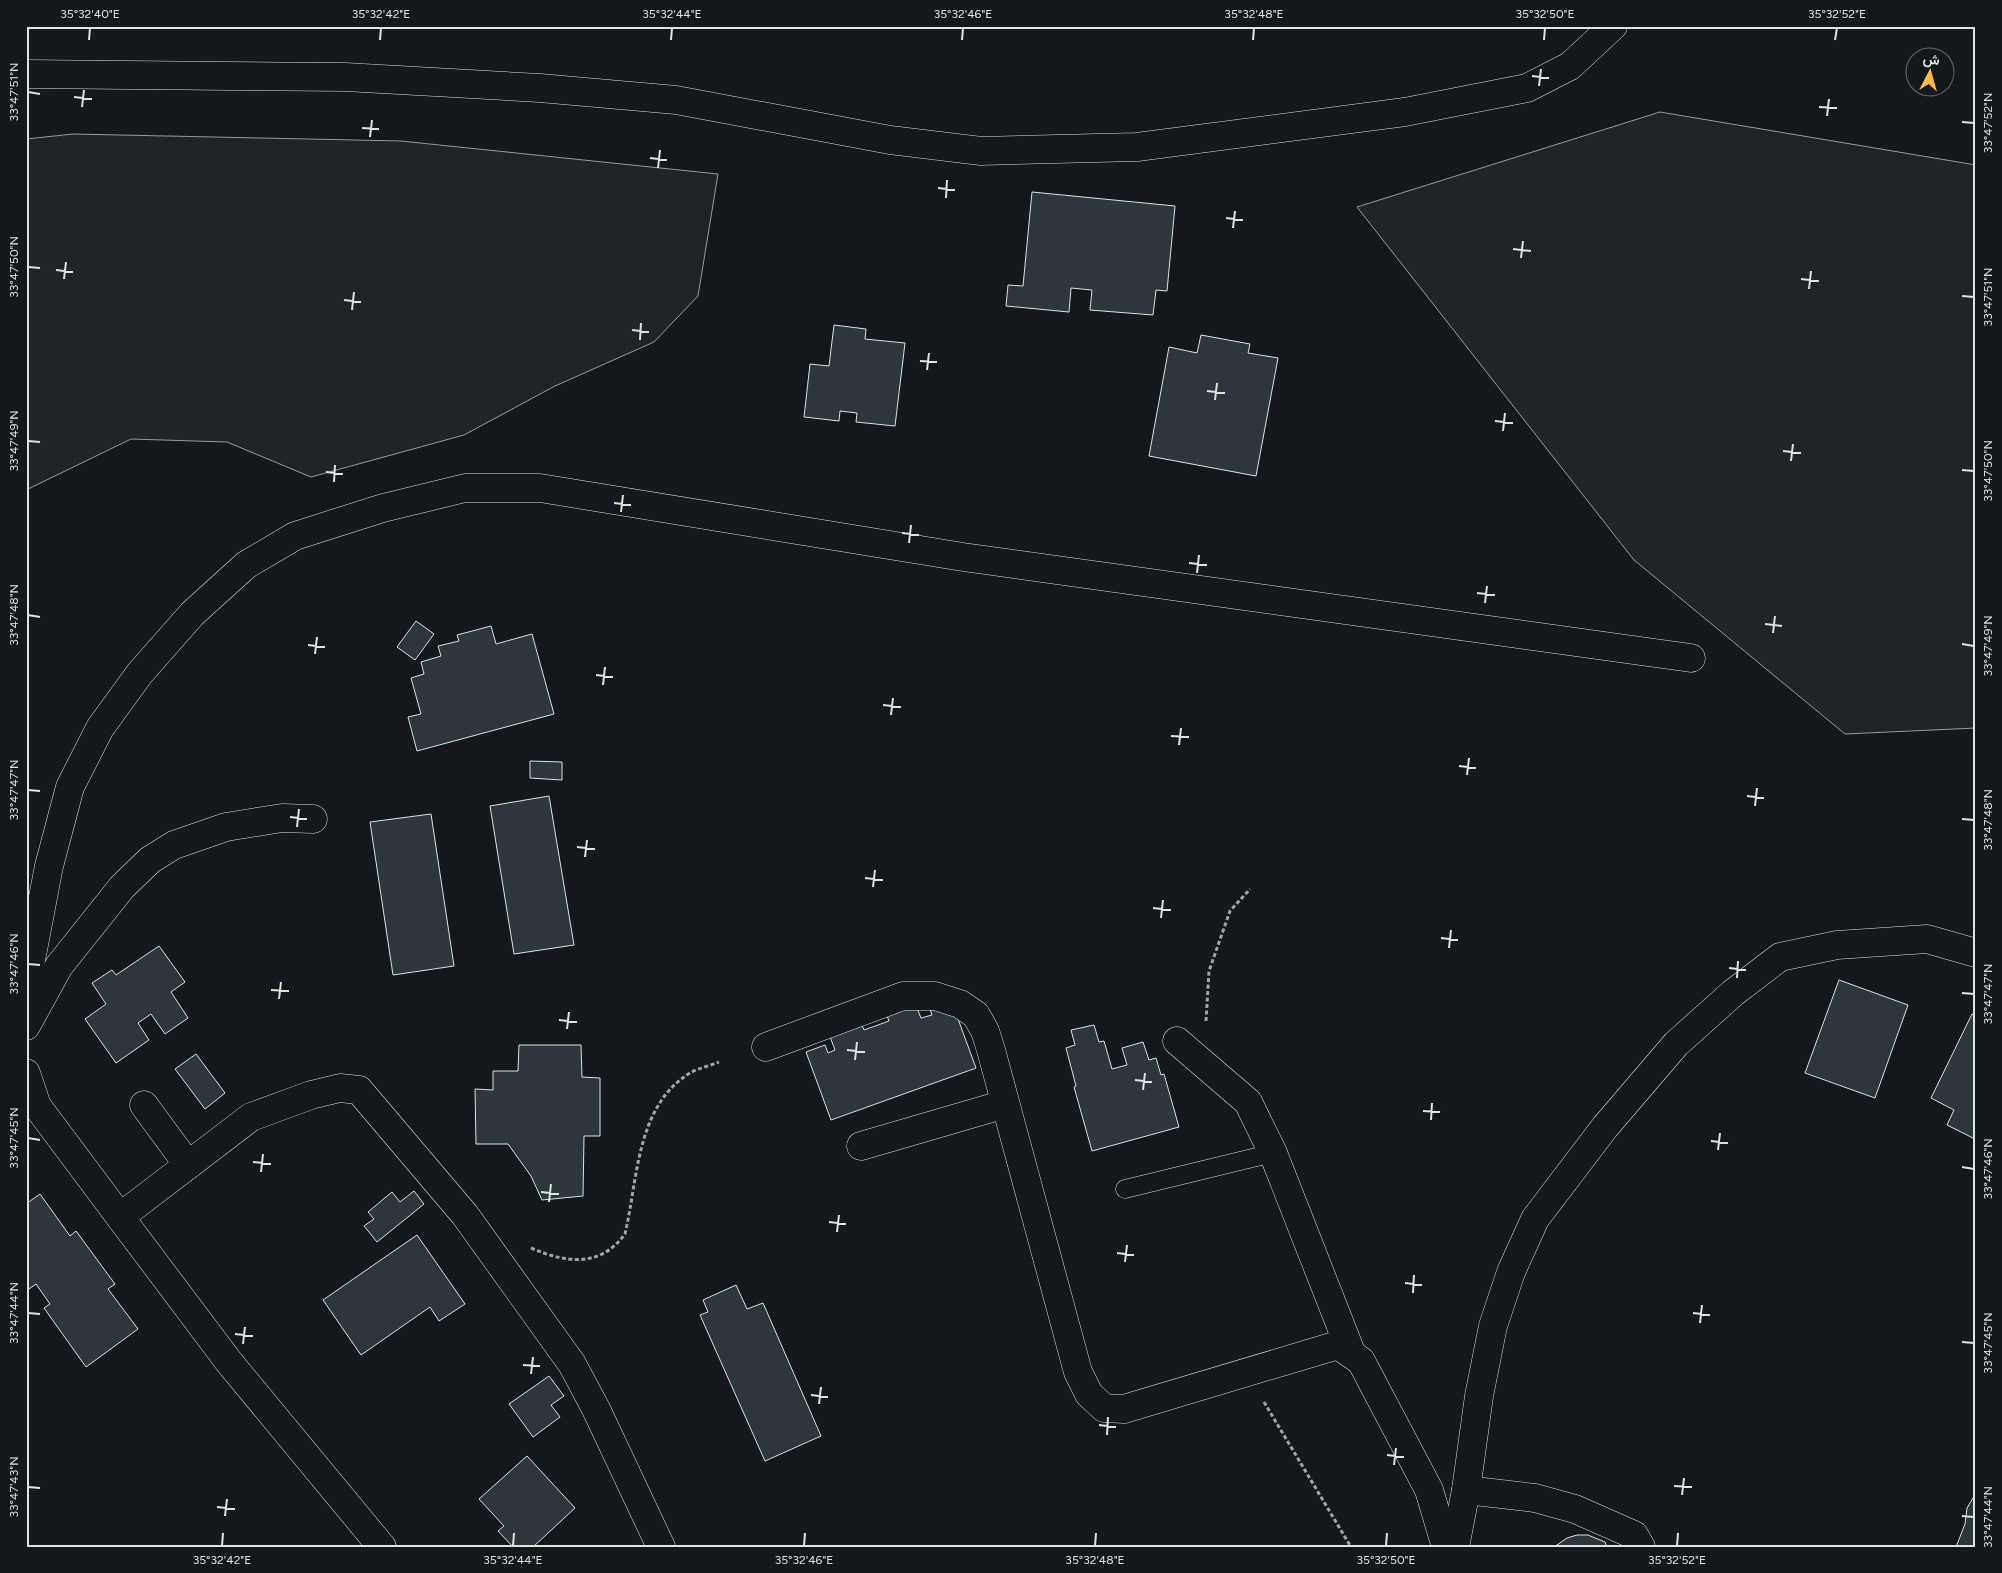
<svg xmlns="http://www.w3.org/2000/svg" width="2002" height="1573" font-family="Figtree,Vazirmatn,sans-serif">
<rect width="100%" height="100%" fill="#14181c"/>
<!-- green -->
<g fill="#202428" stroke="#939e99">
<polygon points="1660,112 1976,165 1976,728 1845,734 1634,560 1357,207"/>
<polygon points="73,134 401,141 718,174 698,296 654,342 555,386 464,435 311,477 227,442 131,439 26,490 26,139"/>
</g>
<!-- building -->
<g fill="#2c363c" stroke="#d8e6dc">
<polygon points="1032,192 1175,206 1167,291 1156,290 1153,315 1090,310 1092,290 1071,288 1069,312 1006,306 1008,285 1023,286"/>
<polygon points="834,325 866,329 865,339 905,343 895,426 856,422 857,413 840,411 839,421 804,417 810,364 829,366"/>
<polygon points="1201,335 1250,344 1248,353 1278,358 1256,476 1149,456 1169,347 1197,353"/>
<polygon points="416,621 434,634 415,660 397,647"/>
<polygon points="491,626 496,644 532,634 554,714 417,751 408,717 421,714 411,678 424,674 421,662 441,656 438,646 459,641 457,635"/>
<polygon points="530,761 562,762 562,780 530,778"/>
<polygon points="549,796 574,945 514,954 490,806"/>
<polygon points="431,814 454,966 393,975 370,822"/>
<polygon points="159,946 185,982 171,992 188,1018 165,1034 151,1014 138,1023 149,1040 116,1063 85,1019 106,1004 92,983 112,970 116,975"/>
<polygon points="1839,980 1908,1005 1875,1098 1805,1073"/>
<polygon points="915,1003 921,1018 932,1015 930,1009 954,1008 976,1068 831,1120 806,1052 825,1045 828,1053 835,1050 829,1034 861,1023 864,1030 889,1021 886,1013"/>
<polygon points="1972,1014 1976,1016 1976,1133 1973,1138 1947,1125 1954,1110 1931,1098"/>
<polygon points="1094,1025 1099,1042 1104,1041 1112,1069 1127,1065 1122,1048 1143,1042 1149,1060 1156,1058 1161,1075 1164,1074 1179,1127 1092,1151 1074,1087 1076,1086 1066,1048 1075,1045 1071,1030"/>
<polygon points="519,1045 581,1045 582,1077 600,1078 600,1136 584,1136 583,1196 542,1200 531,1176 508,1144 476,1144 475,1089 493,1090 493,1071 518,1071"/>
<polygon points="196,1054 225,1093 205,1109 175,1069"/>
<polygon points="414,1191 424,1204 377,1242 364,1226 374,1219 368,1212 392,1192 400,1202"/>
<polygon points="40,1194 70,1236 76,1231 115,1284 108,1289 138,1329 86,1367 44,1308 50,1304 36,1284 29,1289 26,1285 26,1204"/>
<polygon points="417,1235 465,1304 439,1321 430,1307 361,1355 323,1300"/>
<polygon points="736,1285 747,1309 763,1303 821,1436 765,1461 700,1315 708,1312 703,1300"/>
<polygon points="549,1376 564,1396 551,1405 560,1417 533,1437 509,1404"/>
<polygon points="527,1456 575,1508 533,1547 513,1547 498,1531 504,1526 479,1499"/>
<polygon points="1976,1493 1976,1547 1956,1547 1965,1524 1967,1508"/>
<polygon points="1577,1535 1588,1535 1605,1542 1607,1547 1554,1547 1567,1538"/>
</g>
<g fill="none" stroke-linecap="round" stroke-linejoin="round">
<defs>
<polyline id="lane" points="1125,1189 1273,1153"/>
<g id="street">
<polyline points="26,986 49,866 70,787 100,728 140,673 192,614 246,565 295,536 383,508 465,488 540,488 963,557 1691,658"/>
<polyline points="26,1026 59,966 122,887 150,860 174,845 226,827 282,818 313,819"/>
<polyline points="1177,1041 1248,1102 1273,1153 1351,1352"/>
<polyline points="766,1047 903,996 935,996 960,1004 976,1015 985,1031 991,1050 1078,1372 1089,1394 1104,1408 1124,1409 1338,1345 1361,1361 1429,1490 1446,1547"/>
<polyline points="26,1073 37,1106 120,1217 229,1362 382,1547"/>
<polyline points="144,1105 188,1165"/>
<polyline points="861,1146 1005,1104"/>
<polyline points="120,1217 251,1117 311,1095 340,1088 359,1090 465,1215 572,1364 596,1409 661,1547"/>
<polyline points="1466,1490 1535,1498 1575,1509 1634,1535 1641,1547"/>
<polyline points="1455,1547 1466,1490 1479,1396 1493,1326 1511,1272 1535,1219 1605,1127 1676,1044 1733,993 1780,957 1837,945 1927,939 1976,953"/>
</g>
<polyline id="secondary" points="26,74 345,77 540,88 676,100 890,140 981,151 1137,147 1405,112 1527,88 1570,66 1613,26"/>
</defs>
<!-- lane casing -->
<use href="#lane" stroke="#d8e6dc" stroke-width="19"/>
<!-- street casing -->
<use href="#street" stroke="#d8e6dc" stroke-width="29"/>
<!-- secondary casing -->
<use href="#secondary" stroke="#d8e6dc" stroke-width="29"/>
<!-- path -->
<g stroke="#9da8a2" stroke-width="3" stroke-dasharray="4 2.5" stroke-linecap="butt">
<polyline points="1206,1021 1209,971 1230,911 1250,889"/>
<path d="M531,1248C566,1263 600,1268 625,1234C638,1179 636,1106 690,1073C698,1068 710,1066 719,1062"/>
<polyline points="1264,1402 1351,1547"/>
</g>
<!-- lane -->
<use href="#lane" stroke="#14181c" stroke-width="18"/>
<!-- street -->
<use href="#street" stroke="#14181c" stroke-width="28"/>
<!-- secondary -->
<use href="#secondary" stroke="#14181c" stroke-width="28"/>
</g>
<!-- ticks -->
<path fill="none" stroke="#d8e6dc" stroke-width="2" d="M89,40L90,28M380,40L381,28M671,40L672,28M962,40L963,28M1253,40L1254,28M1544,40L1545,28M1835,40L1837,28M1532,76L1549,78M1539,86L1541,69M28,92L40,94M74,97L92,99M82,107L84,90M1819,107L1837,108M1827,116L1829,99M1962,122L1974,123M362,128L379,129M370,137L372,120M650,158L667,160M658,168L660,150M938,188L955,190M946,198L947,180M1226,218L1243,220M1233,228L1235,211M1513,249L1531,251M1521,258L1523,241M28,267L40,268M56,270L73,272M64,279L66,262M1801,279L1819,281M1809,289L1811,271M1962,296L1974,297M344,300L361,302M352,310L354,292M632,330L649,332M640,340L641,323M920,361L937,362M927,370L929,353M1207,391L1225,393M1215,400L1217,383M1495,421L1513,423M1503,431L1505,413M28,441L40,442M1783,451L1801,453M1791,461L1793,444M1962,470L1974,471M326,472L343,474M334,482L335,465M614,503L631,505M621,512L623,495M902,533L919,535M909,543L911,525M1189,563L1207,565M1197,573L1199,555M1477,593L1495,595M1485,603L1487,586M28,615L40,617M1765,624L1782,626M1773,633L1775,616M1962,644L1974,646M308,645L325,647M315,654L317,637M596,675L613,677M603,685L605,667M883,705L901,707M891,715L893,698M1171,736L1189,737M1179,745L1181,728M1459,766L1476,768M1467,775L1469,758M28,790L40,791M1747,796L1764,798M1755,806L1757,788M290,817L307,819M1962,819L1974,820M297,827L299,809M577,847L595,849M585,857L587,840M865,878L883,880M873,887L875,870M1153,908L1171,910M1161,918L1163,900M1441,938L1458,940M1449,948L1451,930M28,964L40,965M1729,968L1746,970M1737,978L1738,961M271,990L289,991M1962,993L1974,994M279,999L281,982M559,1020L577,1022M567,1029L569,1012M847,1050L865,1052M855,1060L857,1042M1135,1080L1152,1082M1143,1090L1145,1073M1423,1111L1440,1112M1431,1120L1432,1103M28,1138L40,1140M1711,1141L1728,1143M1718,1150L1720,1133M253,1162L271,1164M1962,1167L1974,1169M261,1172L263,1154M541,1192L559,1194M549,1202L551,1184M829,1222L846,1224M837,1232L839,1215M1117,1253L1134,1255M1125,1262L1127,1245M1405,1283L1422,1285M1413,1293L1414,1275M28,1313L40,1314M1693,1313L1710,1315M1700,1323L1702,1305M235,1334L253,1336M1962,1342L1974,1343M243,1344L245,1327M523,1365L540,1366M531,1374L533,1357M811,1395L828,1397M819,1404L821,1387M1099,1425L1116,1427M1107,1435L1108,1417M1387,1455L1404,1457M1394,1465L1396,1448M1674,1486L1692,1487M28,1487L40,1488M1682,1495L1684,1478M217,1507L235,1509M225,1516L227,1499M1962,1516L1974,1517M222,1546L223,1533M513,1546L514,1533M804,1546L805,1533M1095,1546L1096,1533M1386,1546L1387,1533M1677,1546L1678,1533"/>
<!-- border -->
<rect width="2002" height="1573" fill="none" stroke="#14181c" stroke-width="55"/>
<!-- north arrow -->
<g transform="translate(1930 72) rotate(6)"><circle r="24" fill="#14181c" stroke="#626a69"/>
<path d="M0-4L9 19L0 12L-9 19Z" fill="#ffb74d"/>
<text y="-8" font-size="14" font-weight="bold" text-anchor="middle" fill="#d8e6dc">ش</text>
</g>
<rect x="28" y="28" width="1946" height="1518" fill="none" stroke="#d8e6dc" stroke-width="2"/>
<g font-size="12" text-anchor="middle" fill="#d8e6dc">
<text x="90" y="18">35°32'40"E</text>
<text x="381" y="18">35°32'42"E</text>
<text x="672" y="18">35°32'44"E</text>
<text x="963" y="18">35°32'46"E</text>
<text x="1254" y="18">35°32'48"E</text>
<text x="1545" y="18">35°32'50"E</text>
<text x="1837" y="18">35°32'52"E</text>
<text transform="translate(14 92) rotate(-90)" y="4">33°47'51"N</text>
<text transform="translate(1988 123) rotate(-90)" y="4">33°47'52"N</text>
<text transform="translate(14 267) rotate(-90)" y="4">33°47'50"N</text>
<text transform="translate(1988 297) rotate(-90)" y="4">33°47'51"N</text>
<text transform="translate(14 441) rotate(-90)" y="4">33°47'49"N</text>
<text transform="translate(1988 471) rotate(-90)" y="4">33°47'50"N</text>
<text transform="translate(14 615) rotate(-90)" y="4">33°47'48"N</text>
<text transform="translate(1988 646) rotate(-90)" y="4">33°47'49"N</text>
<text transform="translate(14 790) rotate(-90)" y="4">33°47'47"N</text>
<text transform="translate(1988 820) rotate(-90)" y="4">33°47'48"N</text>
<text transform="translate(14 964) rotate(-90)" y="4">33°47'46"N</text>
<text transform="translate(1988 994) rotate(-90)" y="4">33°47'47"N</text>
<text transform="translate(14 1138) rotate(-90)" y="4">33°47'45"N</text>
<text transform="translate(1988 1169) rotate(-90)" y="4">33°47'46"N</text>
<text transform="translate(14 1313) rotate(-90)" y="4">33°47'44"N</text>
<text transform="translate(1988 1343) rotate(-90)" y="4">33°47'45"N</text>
<text transform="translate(14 1487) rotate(-90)" y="4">33°47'43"N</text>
<text transform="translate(1988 1517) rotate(-90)" y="4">33°47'44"N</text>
<text x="222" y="1564">35°32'42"E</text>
<text x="513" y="1564">35°32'44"E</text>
<text x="804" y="1564">35°32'46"E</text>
<text x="1095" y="1564">35°32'48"E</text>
<text x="1386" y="1564">35°32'50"E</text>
<text x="1677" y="1564">35°32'52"E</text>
</g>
</svg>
